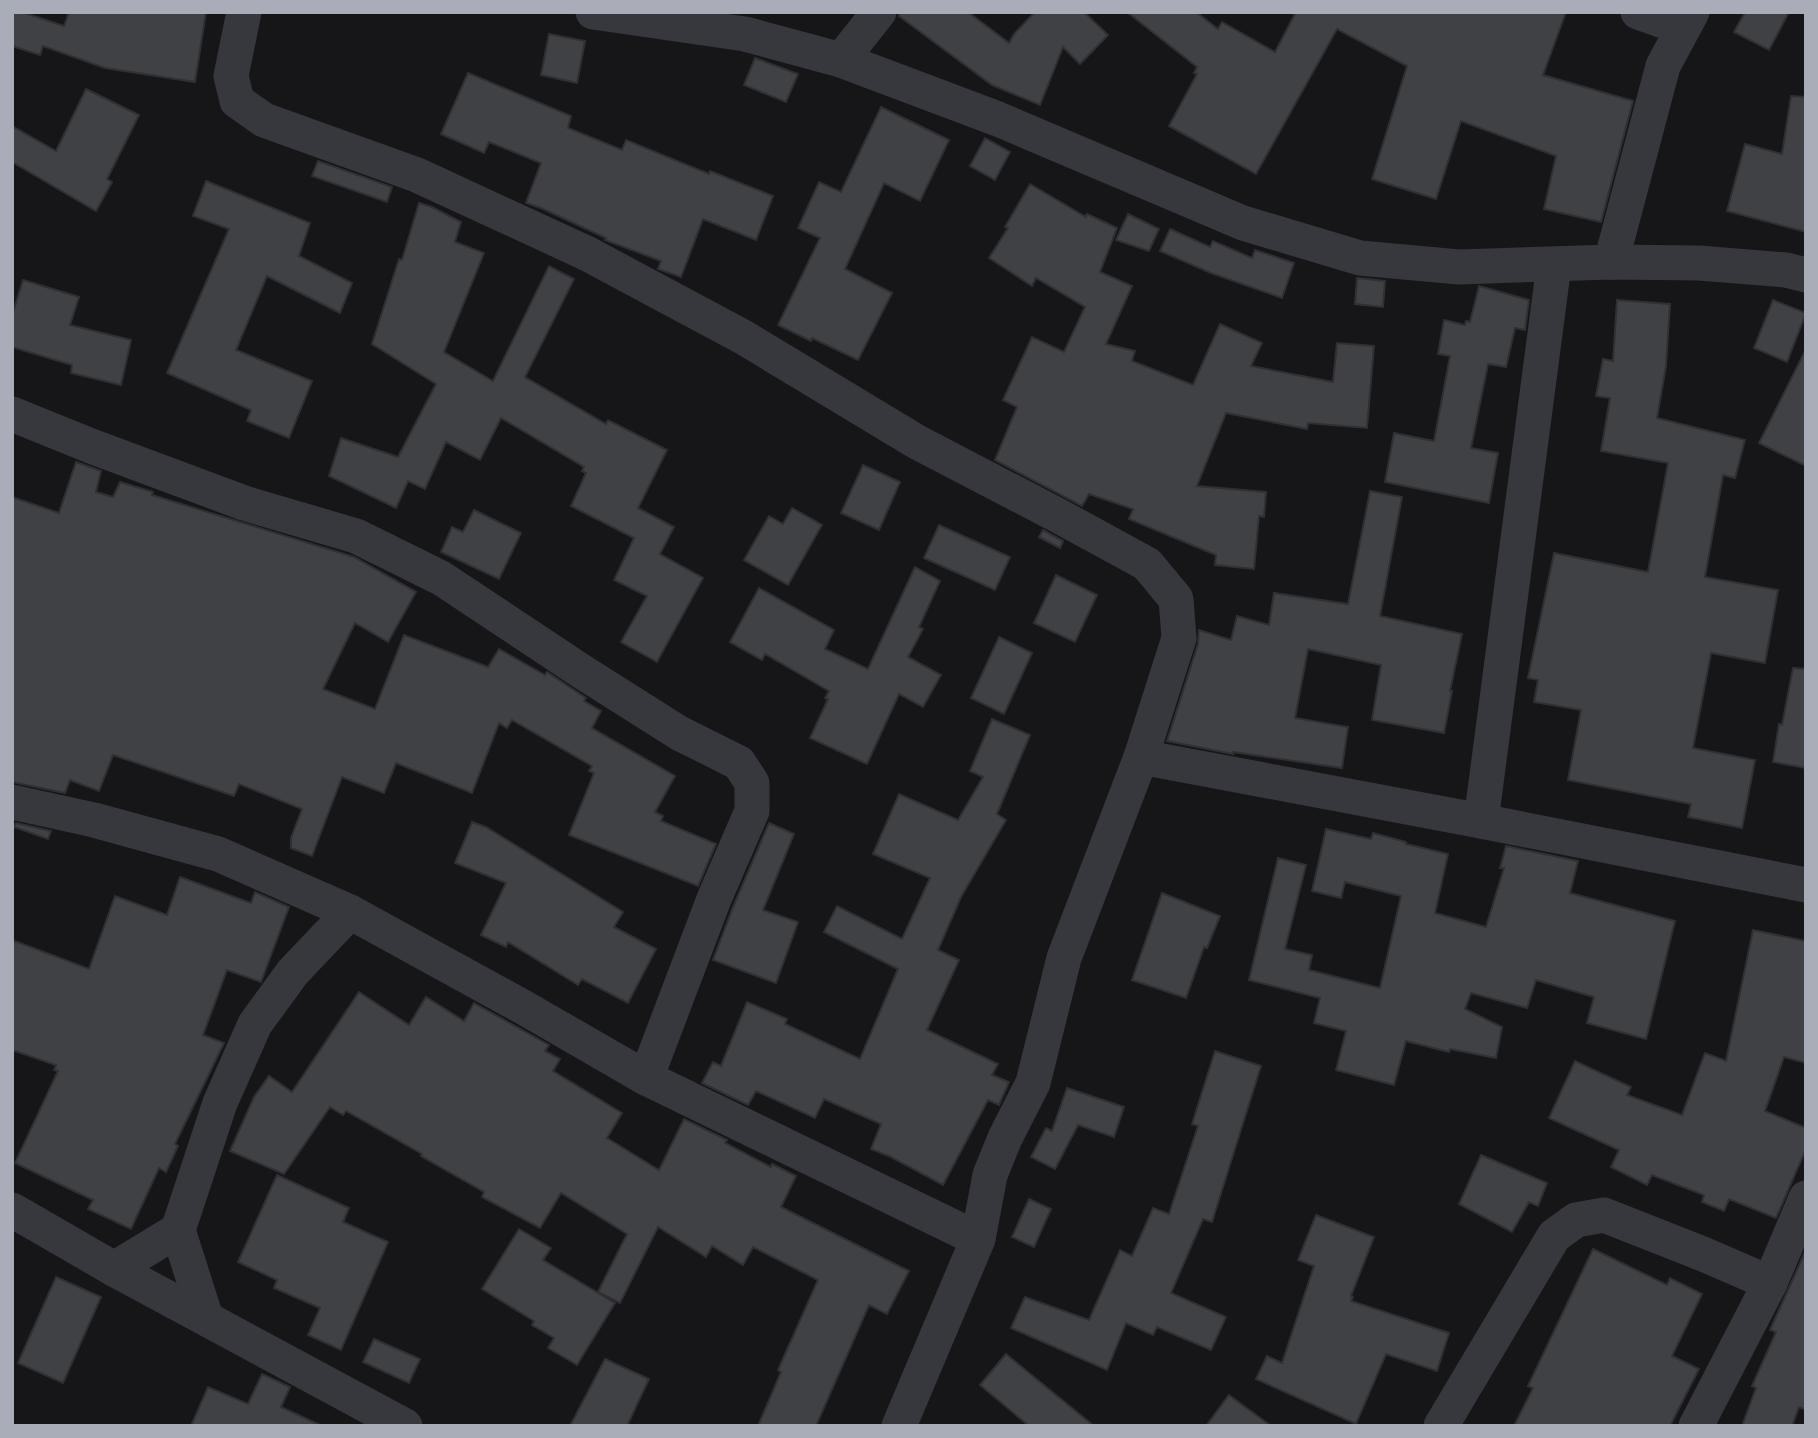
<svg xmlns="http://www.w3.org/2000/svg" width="1818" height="1438" font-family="'IBM Plex Sans',sans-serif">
<rect width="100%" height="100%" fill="#161618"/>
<!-- building -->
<g fill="#404145" stroke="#303034" stroke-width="2">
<polygon points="12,12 22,12 64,26 69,12 206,12 195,82 105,68 43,46 40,55 12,46"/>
<polygon points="899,12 968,12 1009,43 1014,34 1035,12 1084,12 1108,35 1080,64 1063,47 1040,105 992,85 899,16"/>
<polygon points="1127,12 1196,12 1218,29 1222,22 1275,52 1296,12 1566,12 1543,75 1633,101 1601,222 1544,209 1556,156 1461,121 1436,199 1372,179 1407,66 1337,29 1256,174 1169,126 1197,74 1194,73 1197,67"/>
<polygon points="1745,12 1789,12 1769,50 1734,32"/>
<polygon points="549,34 585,41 577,83 541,75"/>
<polygon points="755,58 798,74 786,102 744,85"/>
<polygon points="468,73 571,116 568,128 622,150 626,140 709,174 710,171 773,196 756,240 703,219 681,277 658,269 661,261 605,240 606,238 541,208 526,203 541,163 489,142 484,153 441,134"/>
<polygon points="86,89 139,115 107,179 112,182 96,211 12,162 12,126 56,151"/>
<polygon points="1791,96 1806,97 1806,232 1727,211 1745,144 1782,154"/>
<polygon points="881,107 949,140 920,201 884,183 845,269 892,293 858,360 812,338 811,341 778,325 820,238 798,228 819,182 841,192"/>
<polygon points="985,138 1010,152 995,180 970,166"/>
<polygon points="318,161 392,187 387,202 312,176"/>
<polygon points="206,181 310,223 299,256 352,283 340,313 267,276 236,350 312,381 289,438 247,421 251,410 167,373 229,229 193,216"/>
<polygon points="1030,184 1086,217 1087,214 1117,228 1100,272 1132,286 1106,344 1135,351 1132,361 1193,385 1220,324 1262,343 1251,366 1333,382 1337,343 1374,346 1367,428 1308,423 1307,429 1226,413 1197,486 1266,492 1264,517 1259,516 1254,569 1215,565 1216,555 1129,519 1133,509 1089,494 1082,506 995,460 1017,407 1003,400 1032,337 1064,352 1085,307 1036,278 1032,286 989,258 1008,228 1005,227"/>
<polygon points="419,203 432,207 461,222 455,242 484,253 444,352 493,381 549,266 574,279 525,377 606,424 608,420 667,450 638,508 674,527 660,554 703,578 657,662 621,642 647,596 614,580 634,538 571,506 586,473 582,471 584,467 501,418 480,460 446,442 425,489 408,481 396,508 329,476 341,438 398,457 436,384 372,344 399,259 402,260"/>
<polygon points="1128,214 1159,229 1149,251 1116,240"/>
<polygon points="1170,229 1210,247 1213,241 1252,258 1255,250 1294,263 1282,298 1211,273 1160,251"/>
<polygon points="1357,278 1385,281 1383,307 1355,304"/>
<polygon points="23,280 79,297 70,325 131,340 121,385 71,373 72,365 12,347 12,316"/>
<polygon points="1479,286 1529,300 1525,330 1515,328 1506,367 1488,364 1471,448 1498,453 1489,503 1385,482 1394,433 1434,441 1450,356 1438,354 1444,320 1465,325 1466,321 1470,322"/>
<polygon points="1617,300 1670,304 1666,366 1657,418 1745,440 1735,478 1723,475 1705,577 1778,590 1765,663 1711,653 1693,748 1755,760 1742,828 1688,817 1691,804 1568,780 1581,710 1534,702 1538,680 1528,678 1554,553 1648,572 1668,463 1601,451 1610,398 1596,396 1603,359 1613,361"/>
<polygon points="1773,300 1806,313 1787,362 1754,348"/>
<polygon points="1806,349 1806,466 1759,443"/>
<polygon points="76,462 101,471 96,492 113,497 120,482 153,492 152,495 354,557 416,592 388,642 355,623 323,689 375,709 404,635 488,667 499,649 545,675 547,672 586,698 584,701 601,711 592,728 675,776 655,812 663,816 661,821 716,844 698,886 569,835 594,773 589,771 592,766 512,720 507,728 499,723 472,793 396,763 384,793 342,777 312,856 291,848 291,838 302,809 239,784 234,796 113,755 99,791 70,780 65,793 12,782 12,497 59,513"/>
<polygon points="863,465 900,482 879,530 841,513"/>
<polygon points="1370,491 1402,497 1380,616 1462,634 1450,691 1452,691 1444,733 1372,720 1381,665 1308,649 1295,718 1348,727 1342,768 1233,752 1233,754 1167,741 1198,644 1199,630 1231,640 1237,616 1269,625 1274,593 1348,604"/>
<polygon points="792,508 822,525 788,585 744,560 769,516 783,524"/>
<polygon points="474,510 521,533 499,579 441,552 452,527 463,532"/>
<polygon points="939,525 1010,557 995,590 924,558"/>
<polygon points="1043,530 1063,541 1060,548 1039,537"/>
<polygon points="915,567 940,581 919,627 923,629 908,657 941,675 923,707 899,694 867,764 810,738 828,699 825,698 829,691 765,654 762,660 730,642 759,588 834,630 825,649 868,669"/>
<polygon points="1056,575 1097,595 1075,642 1034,623"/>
<polygon points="999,637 1032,653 1004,714 971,698"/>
<polygon points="1793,668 1806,669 1806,768 1773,762 1779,724 1782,725"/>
<polygon points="992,719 1030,735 997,814 1006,820 961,897 938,950 959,960 927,1030 998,1064 992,1075 1009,1082 999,1105 988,1100 943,1185 891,1157 871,1149 881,1124 824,1099 815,1118 756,1091 748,1105 702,1083 713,1062 721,1066 747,1002 787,1019 785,1024 860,1059 898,969 824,932 837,906 902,939 930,878 873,854 899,794 958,820 983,777 970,771"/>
<polygon points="472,822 486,827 623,912 614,927 656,949 628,1003 582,979 578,985 508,942 506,947 481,935 506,883 455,863"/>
<polygon points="16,823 51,831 48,839 14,827"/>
<polygon points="769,823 794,834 763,910 798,922 776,983 713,960 733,907"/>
<polygon points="1326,829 1371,839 1373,833 1406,842 1406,844 1448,854 1435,913 1486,927 1504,868 1500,868 1506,846 1578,861 1570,893 1675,921 1646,1039 1587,1023 1594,997 1536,980 1527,1008 1471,993 1465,1009 1502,1027 1496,1058 1450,1049 1449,1052 1406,1041 1394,1085 1336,1070 1346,1031 1314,1023 1320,998 1249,980 1278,858 1306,865 1285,949 1312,955 1309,970 1380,988 1401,896 1345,882 1341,898 1312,891"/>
<polygon points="180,877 251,903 255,892 289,907 261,982 227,970 203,1035 224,1043 175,1144 178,1146 166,1172 159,1168 131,1229 88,1209 93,1200 15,1163 58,1071 54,1070 56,1065 12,1050 12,940 89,969 115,896 167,915"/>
<polygon points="1162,893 1220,916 1207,948 1204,947 1186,998 1132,980"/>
<polygon points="1753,930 1806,941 1806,1063 1784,1057 1765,1111 1806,1128 1806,1149 1776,1218 1729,1199 1724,1211 1702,1202 1704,1195 1652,1175 1647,1185 1611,1167 1619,1150 1549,1118 1575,1061 1631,1087 1627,1095 1682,1115 1705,1053 1726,1061"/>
<polygon points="359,992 409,1025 426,997 464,1021 474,1003 549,1045 545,1051 560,1059 553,1071 622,1113 607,1138 659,1170 684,1119 727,1140 725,1143 771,1167 772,1164 796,1176 781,1207 909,1271 887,1314 869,1305 816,1426 758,1426 781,1372 778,1370 818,1280 753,1247 743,1265 712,1246 706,1257 658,1227 620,1303 598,1292 627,1234 561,1193 540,1228 482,1197 484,1192 421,1156 422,1154 346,1111 343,1115 330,1107 284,1174 230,1151 254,1097 269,1076 292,1092"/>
<polygon points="1215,1051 1261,1066 1212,1222 1203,1219 1171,1293 1226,1317 1211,1350 1157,1327 1153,1335 1126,1323 1107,1370 1011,1328 1025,1297 1089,1320 1120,1250 1132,1256 1153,1208 1169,1214 1198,1126 1192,1124"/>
<polygon points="1067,1088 1124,1107 1114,1137 1078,1125 1055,1169 1031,1157 1046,1128 1052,1131"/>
<polygon points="1481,1155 1547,1183 1538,1206 1529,1202 1512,1232 1459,1204"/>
<polygon points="277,1175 349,1208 343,1222 388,1242 341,1350 308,1335 320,1308 274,1288 277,1280 238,1262"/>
<polygon points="1029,1199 1051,1209 1034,1247 1012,1237"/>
<polygon points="1316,1215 1374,1237 1351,1296 1353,1297 1351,1301 1449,1333 1437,1371 1386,1354 1356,1424 1256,1379 1267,1356 1282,1363 1314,1266 1298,1260"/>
<polygon points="519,1229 551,1248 543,1260 615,1303 577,1365 548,1348 554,1338 532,1325 534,1321 482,1289"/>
<polygon points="1593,1249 1667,1285 1670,1278 1702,1294 1672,1356 1699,1369 1670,1426 1514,1426 1533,1388 1528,1386"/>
<polygon points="1806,1250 1806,1410 1799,1407 1792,1426 1742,1426 1756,1388 1752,1386 1776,1332 1770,1330"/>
<polygon points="56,1277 101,1297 63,1383 18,1363"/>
<polygon points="374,1339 420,1359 409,1383 363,1362"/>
<polygon points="1006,1354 1094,1426 1029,1426 980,1385"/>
<polygon points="605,1359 649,1379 627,1426 570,1426"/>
<polygon points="262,1374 290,1387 281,1407 322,1426 191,1426 208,1387 248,1404"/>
<polygon points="1229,1395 1271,1426 1206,1426"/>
</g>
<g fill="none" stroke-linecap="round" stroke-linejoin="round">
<!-- street -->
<g stroke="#37383d" stroke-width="35">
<polyline points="244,12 231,76 237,101 264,120 417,175 588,254 743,337 917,442 1059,516 1147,564 1176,599 1179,638 1141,757 1064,958 1033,1083 1005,1138 990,1175 978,1239 899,1426"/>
<polyline points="593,12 745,34 841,60 998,119 1243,223 1360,258 1459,267 1611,262 1699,263 1786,270 1806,275"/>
<polyline points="1638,12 1683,28"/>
<polyline points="841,60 879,12"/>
<polyline points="1611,262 1663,66 1692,12"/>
<polyline points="12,414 91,446 244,503 356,536 441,578 581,671 679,733 739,763 752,783 752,811 714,899 646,1078"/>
<polyline points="1141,757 1481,821 1806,885"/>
<polyline points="12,802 94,820 218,854 350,912 523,1007 646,1078 978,1239"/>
<polyline points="1481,821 1554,265"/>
<polyline points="12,1210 114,1269 405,1426"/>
<polyline points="114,1269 178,1230"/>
<polyline points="1770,1283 1806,1198"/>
<polyline points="206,1318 178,1230 220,1103 255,1024 293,972 350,912"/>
<polyline points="1441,1426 1554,1236 1576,1220 1604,1215 1703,1254 1770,1283 1696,1426"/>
</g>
</g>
<!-- border -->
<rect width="1818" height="1438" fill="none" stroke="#a8adb8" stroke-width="28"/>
</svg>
